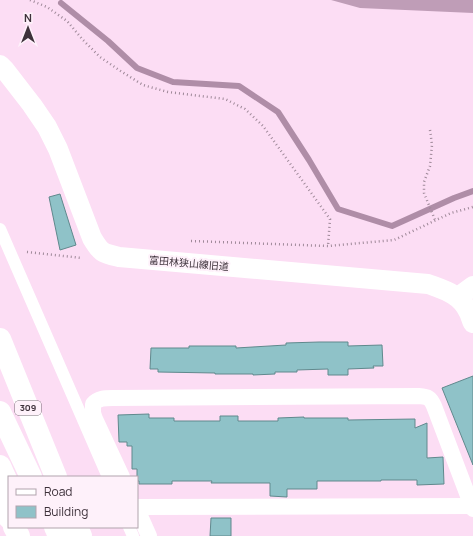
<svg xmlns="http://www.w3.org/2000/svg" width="473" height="536" font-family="Manrope,'Noto Sans JP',sans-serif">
<rect width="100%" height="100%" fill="#fcddf4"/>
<!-- forest -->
<polygon fill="#bf9db7" points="331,0 473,0 473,13 360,8"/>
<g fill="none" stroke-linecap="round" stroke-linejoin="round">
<!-- stream -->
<polyline stroke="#af8da7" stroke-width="6" points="61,3 108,41 137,68 173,82 239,86 278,112 309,160 338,209 392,226 454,198 473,191"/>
</g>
<!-- building -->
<g fill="#8fc2c8" stroke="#60898d">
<polygon points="60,194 76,245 60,250 49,197"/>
<polygon points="319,342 348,342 348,346 382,345 383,366 373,366 374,368 348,369 348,375 328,375 328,369 297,370 297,372 275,372 275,374 253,375 253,374 215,374 215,373 158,372 158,369 150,369 151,348 189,348 189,346 236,346 236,348 286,345 286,343"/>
<polygon points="473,376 473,465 442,388"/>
<polygon points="149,414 149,418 174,418 174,421 220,421 220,416 238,416 238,421 278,421 278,418 304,417 304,418 348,418 348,420 415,419 415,428 427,423 427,458 443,457 444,484 417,485 417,480 381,480 381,481 317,481 317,489 287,489 287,497 270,496 270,483 211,483 212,481 172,481 172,484 139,484 139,481 137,481 137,469 132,469 132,446 127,446 127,442 119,442 118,415"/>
<polygon points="211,518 231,518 231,536 210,536"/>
</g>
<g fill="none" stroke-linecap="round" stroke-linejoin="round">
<!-- path -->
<g stroke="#9f8999" stroke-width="2.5" stroke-dasharray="1 3" stroke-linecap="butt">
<polyline points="30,0 47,7 67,21 83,40 100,57 119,70 143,85 168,92 225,99 245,109 263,126 330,219 328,246"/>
<polyline points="430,130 432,145 430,166 424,182 424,193 435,220"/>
<polyline points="191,241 328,246 394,240 451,213 473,207"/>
<polyline points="27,252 82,258"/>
</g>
<!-- pedestrian -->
<g stroke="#fff" stroke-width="12">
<polyline points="0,229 108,477"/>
<polyline points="129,527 133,536"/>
</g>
<!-- minor -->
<g stroke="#fff" stroke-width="16">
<path d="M122,477L95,419L93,413V404C98,398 105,398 113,398L418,396C428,397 430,397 434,406L473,509"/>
<polyline points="137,507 472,506"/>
<polyline points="137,509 149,536"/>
</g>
<!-- tertiary -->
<g stroke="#fff" stroke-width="20">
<path d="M0,65L5,70L32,105L47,127L58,149L92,238C101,253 102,253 119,257L428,284C444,290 460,294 468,311C470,314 471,319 473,323"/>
<polyline points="458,297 473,286"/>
</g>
<!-- trunk -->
<g stroke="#fff" stroke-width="22">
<polyline points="0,339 56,477"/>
<polyline points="0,412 31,477"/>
<polyline points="0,466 9,486"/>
<polyline points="0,503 9,518"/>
<polyline points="14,527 19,536"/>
<polyline points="55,527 59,536"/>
<polyline points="77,527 81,536"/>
</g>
</g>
<g text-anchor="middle" stroke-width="4" stroke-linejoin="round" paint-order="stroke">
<!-- shield labels -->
<rect fill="#fef1fa" stroke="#776b74" stroke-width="1" x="15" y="401" width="26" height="14" rx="3"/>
<g font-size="9" font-weight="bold" fill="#3d313a">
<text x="28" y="411">309</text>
</g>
<!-- street labels -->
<g font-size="10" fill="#3d313a" stroke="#fef1fa">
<text transform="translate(189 263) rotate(5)" y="4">富田林狭山線旧道</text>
</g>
</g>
<!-- legend -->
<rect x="8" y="476" width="130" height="52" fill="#fef1fa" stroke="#b1a4ad"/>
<rect x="16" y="489" width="20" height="6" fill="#ffffff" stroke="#b1a4ad"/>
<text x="44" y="496" font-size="12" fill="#3d313a">Road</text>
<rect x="16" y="506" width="20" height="12" fill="#8fc2c8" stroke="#b1a4ad"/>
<text x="44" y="516" font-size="12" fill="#3d313a">Building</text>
<!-- north arrow -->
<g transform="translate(28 28)" stroke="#fef1fa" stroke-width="3" paint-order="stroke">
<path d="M0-3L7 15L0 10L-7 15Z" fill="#3d313a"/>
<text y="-6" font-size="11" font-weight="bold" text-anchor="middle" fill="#3d313a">N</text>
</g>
</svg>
